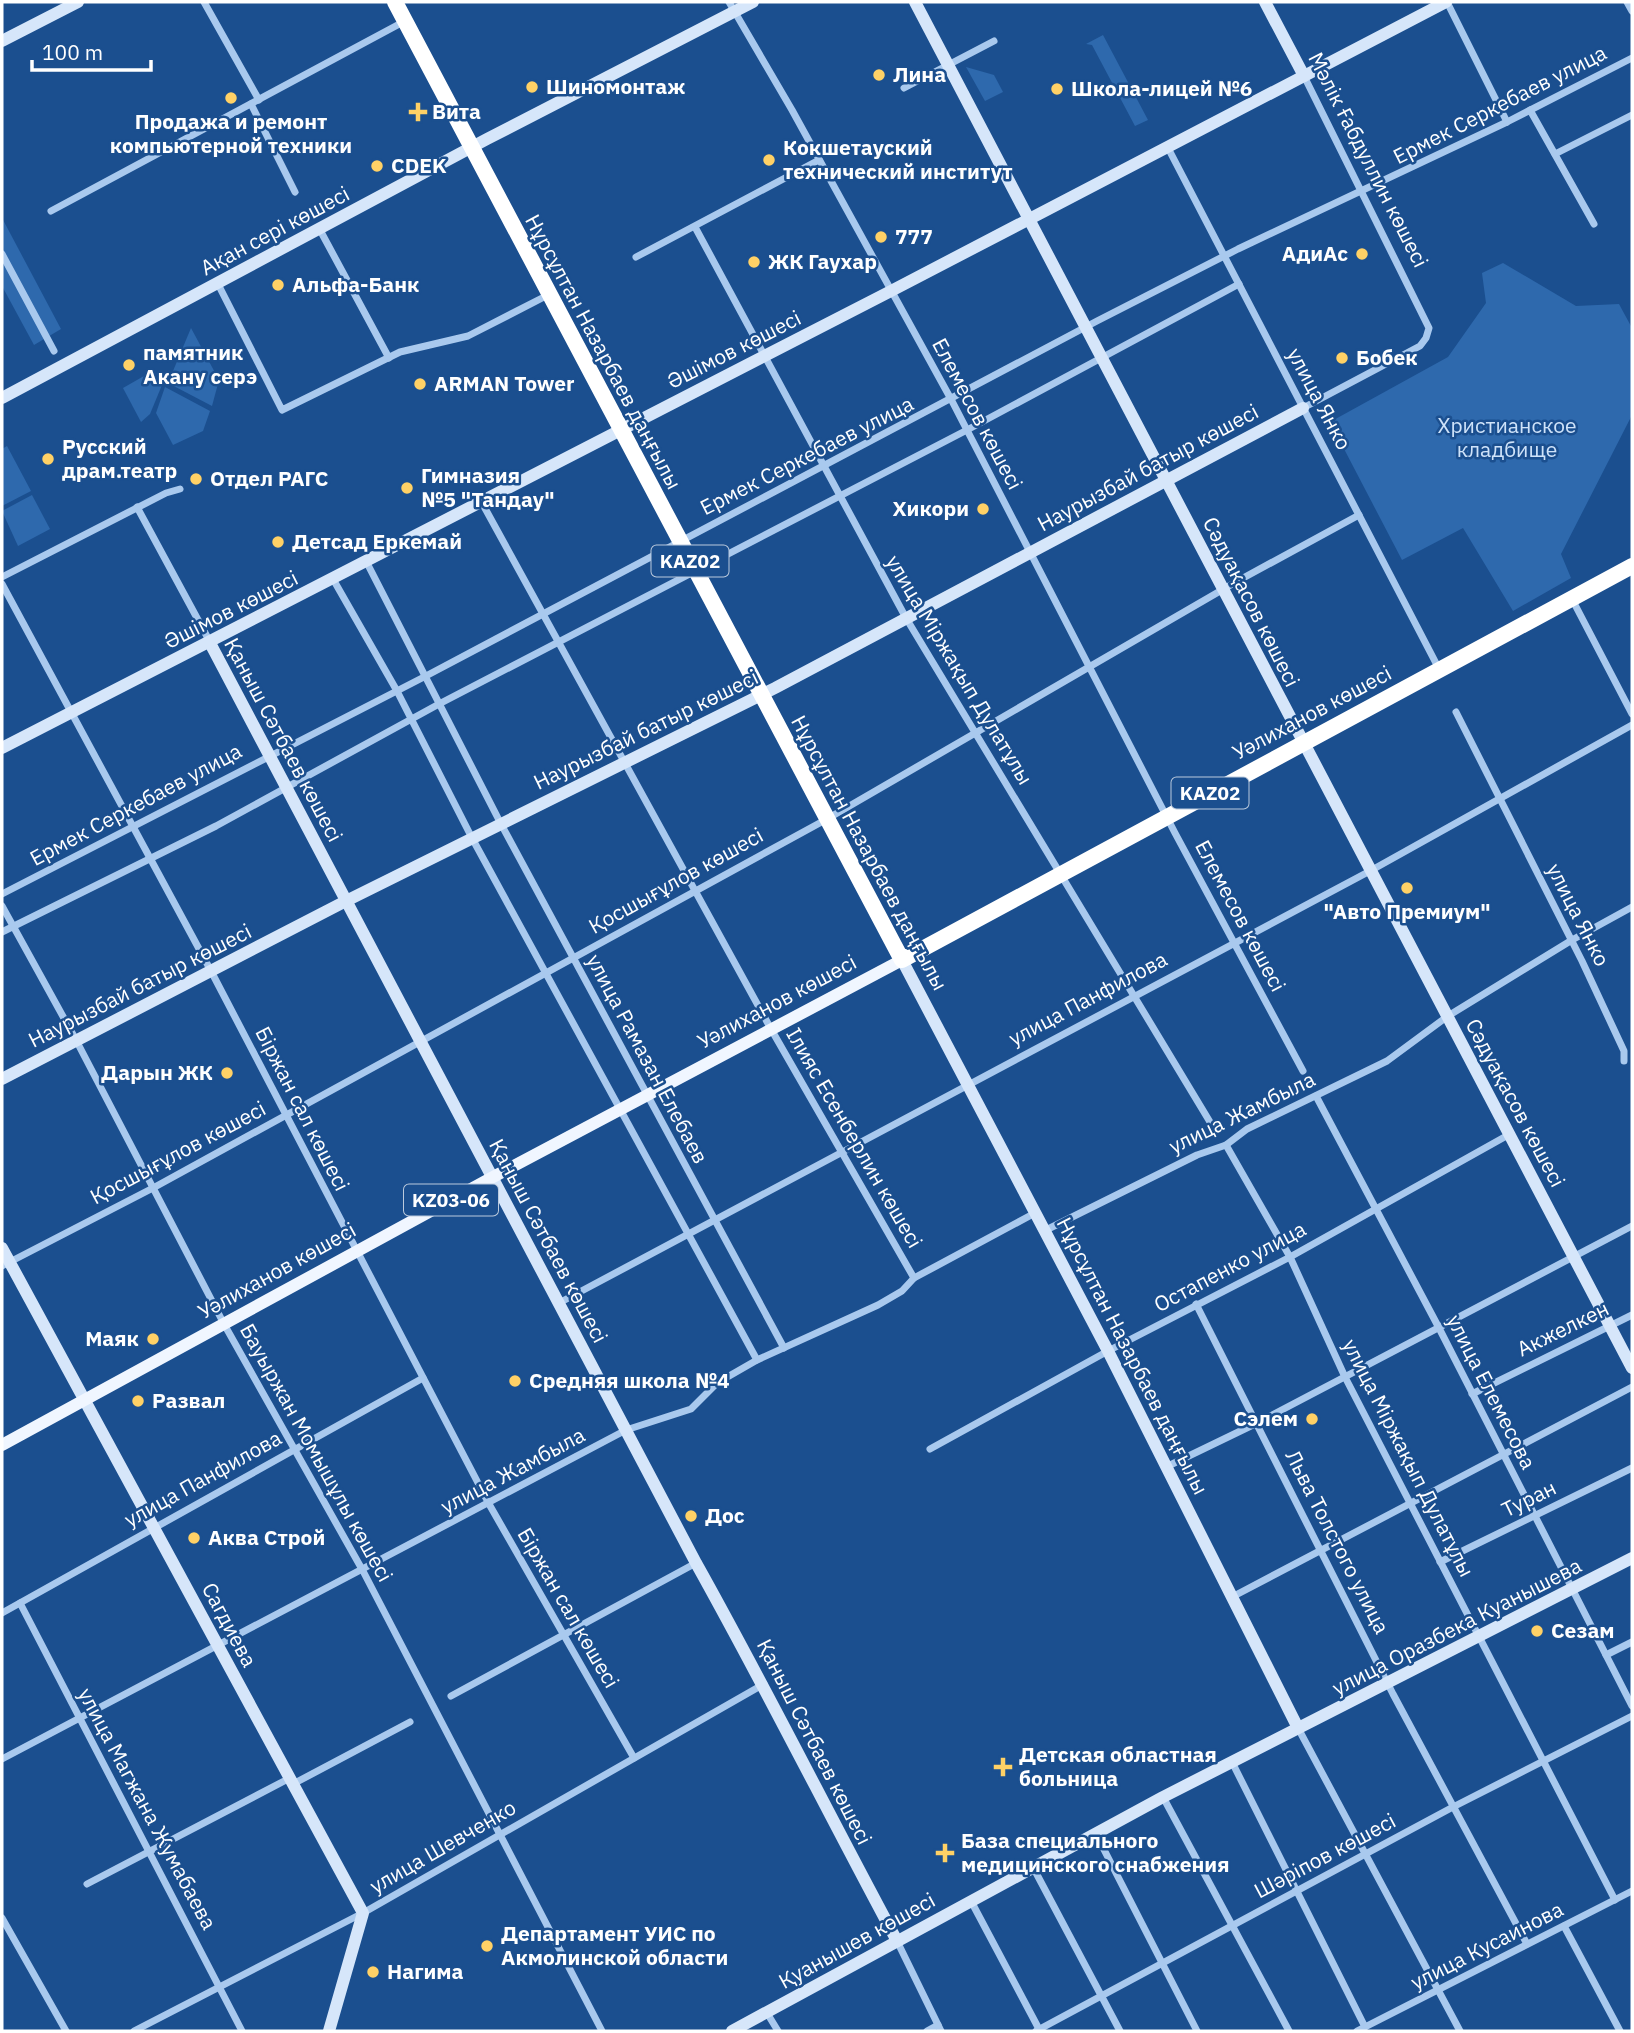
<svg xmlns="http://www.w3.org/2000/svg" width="1634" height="2033" font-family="'IBM Plex Sans',sans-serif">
<rect width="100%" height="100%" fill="#1b4f8f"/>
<!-- green -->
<g fill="#2e69ad">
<polygon points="1103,35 1148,120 1135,126 1092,45 1086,44"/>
<polygon points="966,67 994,75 1003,92 985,101"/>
<polygon points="2,218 61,329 34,345 2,286"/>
<polygon points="1503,263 1576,306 1619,304 1632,328 1632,415 1561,554 1571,578 1513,611 1463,528 1402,560 1330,422 1448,357 1486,303 1482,273"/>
<polygon points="191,328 219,380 212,406 168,383"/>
<polygon points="144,376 162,385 150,414 141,422 123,388"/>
<polygon points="165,387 210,411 203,431 173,445 156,413"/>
<polygon points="7,446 31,491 2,506 2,449"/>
<polygon points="32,495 50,529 18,546 2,511"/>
</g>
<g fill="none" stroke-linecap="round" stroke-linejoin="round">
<!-- street -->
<g stroke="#a9c9ee" stroke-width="7">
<polyline points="204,2 259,100"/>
<polyline points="729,2 792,110 952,401 1175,833 1303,1071"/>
<polyline points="1447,2 1507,122"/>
<polyline points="1627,2 1632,11"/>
<polyline points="904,88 994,41"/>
<polyline points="251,104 295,192"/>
<polyline points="1530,110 1594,224"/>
<polyline points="1167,146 1439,669"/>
<polyline points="1555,154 1632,115"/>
<polyline points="51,211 405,21"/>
<polyline points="695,227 906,618 1210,1122"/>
<polyline points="320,230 389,358"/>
<polyline points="2,254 54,351"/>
<polyline points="636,257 819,160"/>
<polyline points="218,284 282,410 400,352 468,336 548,295"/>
<polyline points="1303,408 1420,346 1426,338 1429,328 1304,76"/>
<polyline points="481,501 771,1029 914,1278"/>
<polyline points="137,507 210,642"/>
<polyline points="366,561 501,824 784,1348"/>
<polyline points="2,577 166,493 180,489"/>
<polyline points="333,579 397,691 472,838 757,1360"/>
<polyline points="2,584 211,971 489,1504 634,1758"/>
<polyline points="1572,599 1632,714"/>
<polyline points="1456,712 1582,961 1624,1051 1624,1061"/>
<polyline points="2,894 424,677 1097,321 1238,249 1507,122 1632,58"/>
<polyline points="2,906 76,1040 224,1324 363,1571 602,2031"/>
<polyline points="2,932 216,826 439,704 967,430 1239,284"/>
<polyline points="1316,1096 1439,1328 1632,1706"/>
<polyline points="1226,1145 1290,1257 1345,1377 1615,1900"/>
<polyline points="1044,1231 1197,1155 1226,1145 1247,1129 1387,1061 1448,1016 1572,940 1632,907"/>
<polyline points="2,1266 153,1188 827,819 1234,583 1359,515"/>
<polyline points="559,1303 1370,871 1632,725"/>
<polyline points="1196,1304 1393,1694 1527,1944"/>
<polyline points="1472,1394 1632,1315"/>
<polyline points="930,1449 1108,1351 1290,1257 1510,1134"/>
<polyline points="1166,1467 1257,1423 1632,1226"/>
<polyline points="1440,1562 1632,1468"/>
<polyline points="1232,1597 1632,1387"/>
<polyline points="20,1603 242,2031"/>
<polyline points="2,1613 423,1378"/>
<polyline points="1606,1655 1632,1642"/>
<polyline points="451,1696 696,1563"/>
<polyline points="1298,1728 1460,2031"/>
<polyline points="2,1759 626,1430 691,1409 717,1383 757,1360 878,1305 902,1291 914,1278 1035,1213"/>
<polyline points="1232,1762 1365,2027"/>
<polyline points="293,1784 410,1722"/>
<polyline points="1163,1797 1289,2031"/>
<polyline points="1096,1834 1197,2031"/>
<polyline points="1034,1869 1120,2031"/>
<polyline points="87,1884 290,1778"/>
<polyline points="971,1901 1040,2031"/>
<polyline points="2,1918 66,2031"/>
<polyline points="1564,1926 1620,2031"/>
<polyline points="897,1941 941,2031"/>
<polyline points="767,2013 778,2031"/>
<polyline points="134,2031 363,1913 764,1684"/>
<polyline points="927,2031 938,2025"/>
<polyline points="1036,2031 1453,1807 1632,1716"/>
<polyline points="1357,2031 1632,1891"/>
</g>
<!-- secondary -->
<g stroke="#d6e6fa" stroke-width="12">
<polyline points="915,2 1632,1368"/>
<polyline points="1265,2 1304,76"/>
<polyline points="2,41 78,2"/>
<polyline points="2,398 487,139 753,2"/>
<path d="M210,643L696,1563C766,1688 829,1815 897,1941"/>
<polyline points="2,748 891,291 1446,2"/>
<polyline points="902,960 1108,1351 1298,1728"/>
<polyline points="2,1079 346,901 775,688 1303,408"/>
<polyline points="2,1248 363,1913 329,2031"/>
<polyline points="732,2031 1163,1797 1632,1558"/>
</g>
<!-- primary -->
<polyline stroke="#f0f6ff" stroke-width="12" points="2,1445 493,1177 902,960"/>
<!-- highway -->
<polyline stroke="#fff" stroke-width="16" points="395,2 902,960 1632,566"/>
</g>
<!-- markers -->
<g fill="#ffd166" stroke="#1b4f8f" stroke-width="2.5">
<circle cx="879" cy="75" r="7"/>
<circle cx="532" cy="87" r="7"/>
<circle cx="1057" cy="89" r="7"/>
<circle cx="231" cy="98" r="7"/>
<path d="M414.5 101.5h7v7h7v7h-7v7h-7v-7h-7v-7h7z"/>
<circle cx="769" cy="160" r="7"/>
<circle cx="377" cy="166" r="7"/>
<circle cx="881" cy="237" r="7"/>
<circle cx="1362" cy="254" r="7"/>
<circle cx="754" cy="262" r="7"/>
<circle cx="278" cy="285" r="7"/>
<circle cx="1342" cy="358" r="7"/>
<circle cx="129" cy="365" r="7"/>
<circle cx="420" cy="384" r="7"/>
<circle cx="48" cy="459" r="7"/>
<circle cx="196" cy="479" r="7"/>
<circle cx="407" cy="488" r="7"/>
<circle cx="983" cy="509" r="7"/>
<circle cx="278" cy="542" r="7"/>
<circle cx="1407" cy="888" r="7"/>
<circle cx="227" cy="1073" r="7"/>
<circle cx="153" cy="1339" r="7"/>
<circle cx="515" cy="1381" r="7"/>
<circle cx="138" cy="1401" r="7"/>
<circle cx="1312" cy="1419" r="7"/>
<circle cx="691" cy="1516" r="7"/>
<circle cx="194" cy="1538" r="7"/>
<circle cx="1537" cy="1631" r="7"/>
<path d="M999.5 1756.5h7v7h7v7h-7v7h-7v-7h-7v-7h7z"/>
<path d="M941.5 1842.5h7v7h7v7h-7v7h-7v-7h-7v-7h7z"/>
<circle cx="487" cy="1946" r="7"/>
<circle cx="373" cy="1972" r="7"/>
</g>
<g text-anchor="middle" stroke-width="5" stroke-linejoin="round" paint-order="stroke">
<!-- shield labels -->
<g fill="#1b4f8f" stroke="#bbcadd" stroke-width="2">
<rect x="651.5" y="545.5" width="77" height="31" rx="5"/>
<rect x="1171.5" y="777.5" width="77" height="31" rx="5"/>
<rect x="404" y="1184.5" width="94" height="31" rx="5"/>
</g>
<g font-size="19" font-weight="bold" fill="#fff">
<text x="690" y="568">KАZ02</text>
<text x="1210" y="800">KАZ02</text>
<text x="451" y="1207">KZ03-06</text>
</g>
<!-- poi labels -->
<g font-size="21" font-weight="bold" fill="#fff" stroke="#1b4f8f" text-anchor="start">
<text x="893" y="82">Лина</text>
<text x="546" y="94">Шиномонтаж</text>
<text x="1071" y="96">Школа-лицей №6</text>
<text x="432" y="119">Вита</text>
<text x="231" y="129" text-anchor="middle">Продажа и ремонт<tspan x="231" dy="24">компьютерной техники</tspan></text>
<text x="783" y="155">Кокшетауский<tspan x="783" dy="24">технический институт</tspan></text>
<text x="391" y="173">CDEK</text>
<text x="895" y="244">777</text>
<text x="1348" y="261" text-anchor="end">АдиАс</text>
<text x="768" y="269">ЖК Гаухар</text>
<text x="292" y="292">Альфа-Банк</text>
<text x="143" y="360">памятник<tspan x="143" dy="24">Акану серэ</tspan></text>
<text x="1356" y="365">Бобек</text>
<text x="434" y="391">ARMAN Tower</text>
<text x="62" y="454">Русский<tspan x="62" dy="24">драм.театр</tspan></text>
<text x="421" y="483">Гимназия<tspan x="421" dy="24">№5 "Тандау"</tspan></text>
<text x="210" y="486">Отдел РАГС</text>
<text x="969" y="516" text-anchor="end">Хикори</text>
<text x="292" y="549">Детсад Еркемай</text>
<text x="1407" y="919" text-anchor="middle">"Авто Премиум"</text>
<text x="213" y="1080" text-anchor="end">Дарын ЖК</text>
<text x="139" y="1346" text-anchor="end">Маяк</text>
<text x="529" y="1388">Средняя школа №4</text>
<text x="152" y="1408">Развал</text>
<text x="1298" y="1426" text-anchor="end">Сэлем</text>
<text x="705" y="1523">Дос</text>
<text x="208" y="1545">Аква Строй</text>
<text x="1551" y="1638">Сезам</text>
<text x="1019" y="1762">Детская областная<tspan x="1019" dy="24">больница</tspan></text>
<text x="961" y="1848">База специального<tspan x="961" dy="24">медицинского снабжения</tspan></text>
<text x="501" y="1941">Департамент УИС по<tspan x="501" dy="24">Акмолинской области</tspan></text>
<text x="387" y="1979">Нагима</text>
</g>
<!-- street labels -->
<g font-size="21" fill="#fff" stroke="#1b4f8f">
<text transform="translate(1500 105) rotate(-27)" y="7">Ермек Серкебаев улица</text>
<text transform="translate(1368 160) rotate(63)" y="7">Мәлік Ғабдуллин көшесі</text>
<text transform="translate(275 231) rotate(-28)" y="7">Ақан сері көшесі</text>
<text transform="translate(734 350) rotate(-27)" y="7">Әшімов көшесі</text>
<text transform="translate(603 352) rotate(62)" y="7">Нұрсұлтан Назарбаев даңғылы</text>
<text transform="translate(1319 399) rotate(62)" y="7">улица Янко</text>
<text transform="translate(977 414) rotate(62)" y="7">Елемесов көшесі</text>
<text transform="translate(807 456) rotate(-27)" y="7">Ермек Серкебаев улица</text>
<text transform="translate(1148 468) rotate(-28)" y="7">Наурызбай батыр көшесі</text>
<text transform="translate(1251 602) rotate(63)" y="7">Сәдуақасов көшесі</text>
<text transform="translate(231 610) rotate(-27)" y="7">Әшімов көшесі</text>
<text transform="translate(959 670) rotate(59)" y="7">улица Міржақып Дулатұлы</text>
<text transform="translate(1312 713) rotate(-28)" y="7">Уәлиханов көшесі</text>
<text transform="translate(646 730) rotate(-26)" y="7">Наурызбай батыр көшесі</text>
<text transform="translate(283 740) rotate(62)" y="7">Қаныш Сәтбаев көшесі</text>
<text transform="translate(136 805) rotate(-28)" y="7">Ермек Серкебаев улица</text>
<text transform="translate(869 853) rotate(62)" y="7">Нұрсұлтан Назарбаев даңғылы</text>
<text transform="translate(676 881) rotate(-29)" y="7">Қосшығұлов көшесі</text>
<text transform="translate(1578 915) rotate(63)" y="7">улица Янко</text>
<text transform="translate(1240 916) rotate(62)" y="7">Елемесов көшесі</text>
<text transform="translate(140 986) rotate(-27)" y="7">Наурызбай батыр көшесі</text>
<text transform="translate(1088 999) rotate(-28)" y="7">улица Панфилова</text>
<text transform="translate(777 1002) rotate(-28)" y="7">Уәлиханов көшесі</text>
<text transform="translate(647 1059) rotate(62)" y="7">улица Рамазан Елебаев</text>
<text transform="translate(1515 1103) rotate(62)" y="7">Сәдуақасов көшесі</text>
<text transform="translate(302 1109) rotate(63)" y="7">Біржан сал көшесі</text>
<text transform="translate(1242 1113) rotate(-26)" y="7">улица Жамбыла</text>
<text transform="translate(854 1138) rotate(60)" y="7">Ілияс Есенберлин көшесі</text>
<text transform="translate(178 1153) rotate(-28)" y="7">Қосшығұлов көшесі</text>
<text transform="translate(548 1241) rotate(62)" y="7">Қаныш Сәтбаев көшесі</text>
<text transform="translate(1230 1267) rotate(-28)" y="7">Остапенко улица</text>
<text transform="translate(277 1271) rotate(-29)" y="7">Уәлиханов көшесі</text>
<text transform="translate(1563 1329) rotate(-26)" y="7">Акжелкен</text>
<text transform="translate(1132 1356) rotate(63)" y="7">Нұрсұлтан Назарбаев даңғылы</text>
<text transform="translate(1491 1392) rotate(63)" y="7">улица Елемесова</text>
<text transform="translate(316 1453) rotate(61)" y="7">Бауыржан Момышұлы көшесі</text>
<text transform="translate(1408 1458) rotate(63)" y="7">улица Міржақып Дулатұлы</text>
<text transform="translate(513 1471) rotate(-28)" y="7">улица Жамбыла</text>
<text transform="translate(203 1479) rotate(-29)" y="7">улица Панфилова</text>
<text transform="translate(1529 1499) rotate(-26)" y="7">Туран</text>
<text transform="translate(1337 1542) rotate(63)" y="7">Льва Толстого улица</text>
<text transform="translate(568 1608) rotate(60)" y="7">Біржан сал көшесі</text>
<text transform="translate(229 1625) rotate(62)" y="7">Сагдиева</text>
<text transform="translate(1457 1627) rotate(-27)" y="7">улица Оразбека Куанышева</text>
<text transform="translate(814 1742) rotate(63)" y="7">Қаныш Сәтбаев көшесі</text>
<text transform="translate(147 1809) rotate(62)" y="7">улица Магжана Жумабаева</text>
<text transform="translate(443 1847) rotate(-30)" y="7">улица Шевченко</text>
<text transform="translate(1325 1856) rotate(-28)" y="7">Шәріпов көшесі</text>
<text transform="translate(857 1941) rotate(-29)" y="7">Қуанышев көшесі</text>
<text transform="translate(1487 1946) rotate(-27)" y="7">улица Кусаинова</text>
</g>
<!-- park labels -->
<g font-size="21" fill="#cfe3fa" stroke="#1b4f8f">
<text x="1507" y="433">Христианское<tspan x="1507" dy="24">кладбище</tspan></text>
</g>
</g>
<!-- border -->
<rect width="1634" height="2033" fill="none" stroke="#ffffff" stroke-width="7"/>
<!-- scale -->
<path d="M32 60v10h119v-10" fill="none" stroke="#ffffff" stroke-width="3.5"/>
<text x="42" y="60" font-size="21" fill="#ffffff" stroke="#1b4f8f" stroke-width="5" paint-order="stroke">100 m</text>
</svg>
